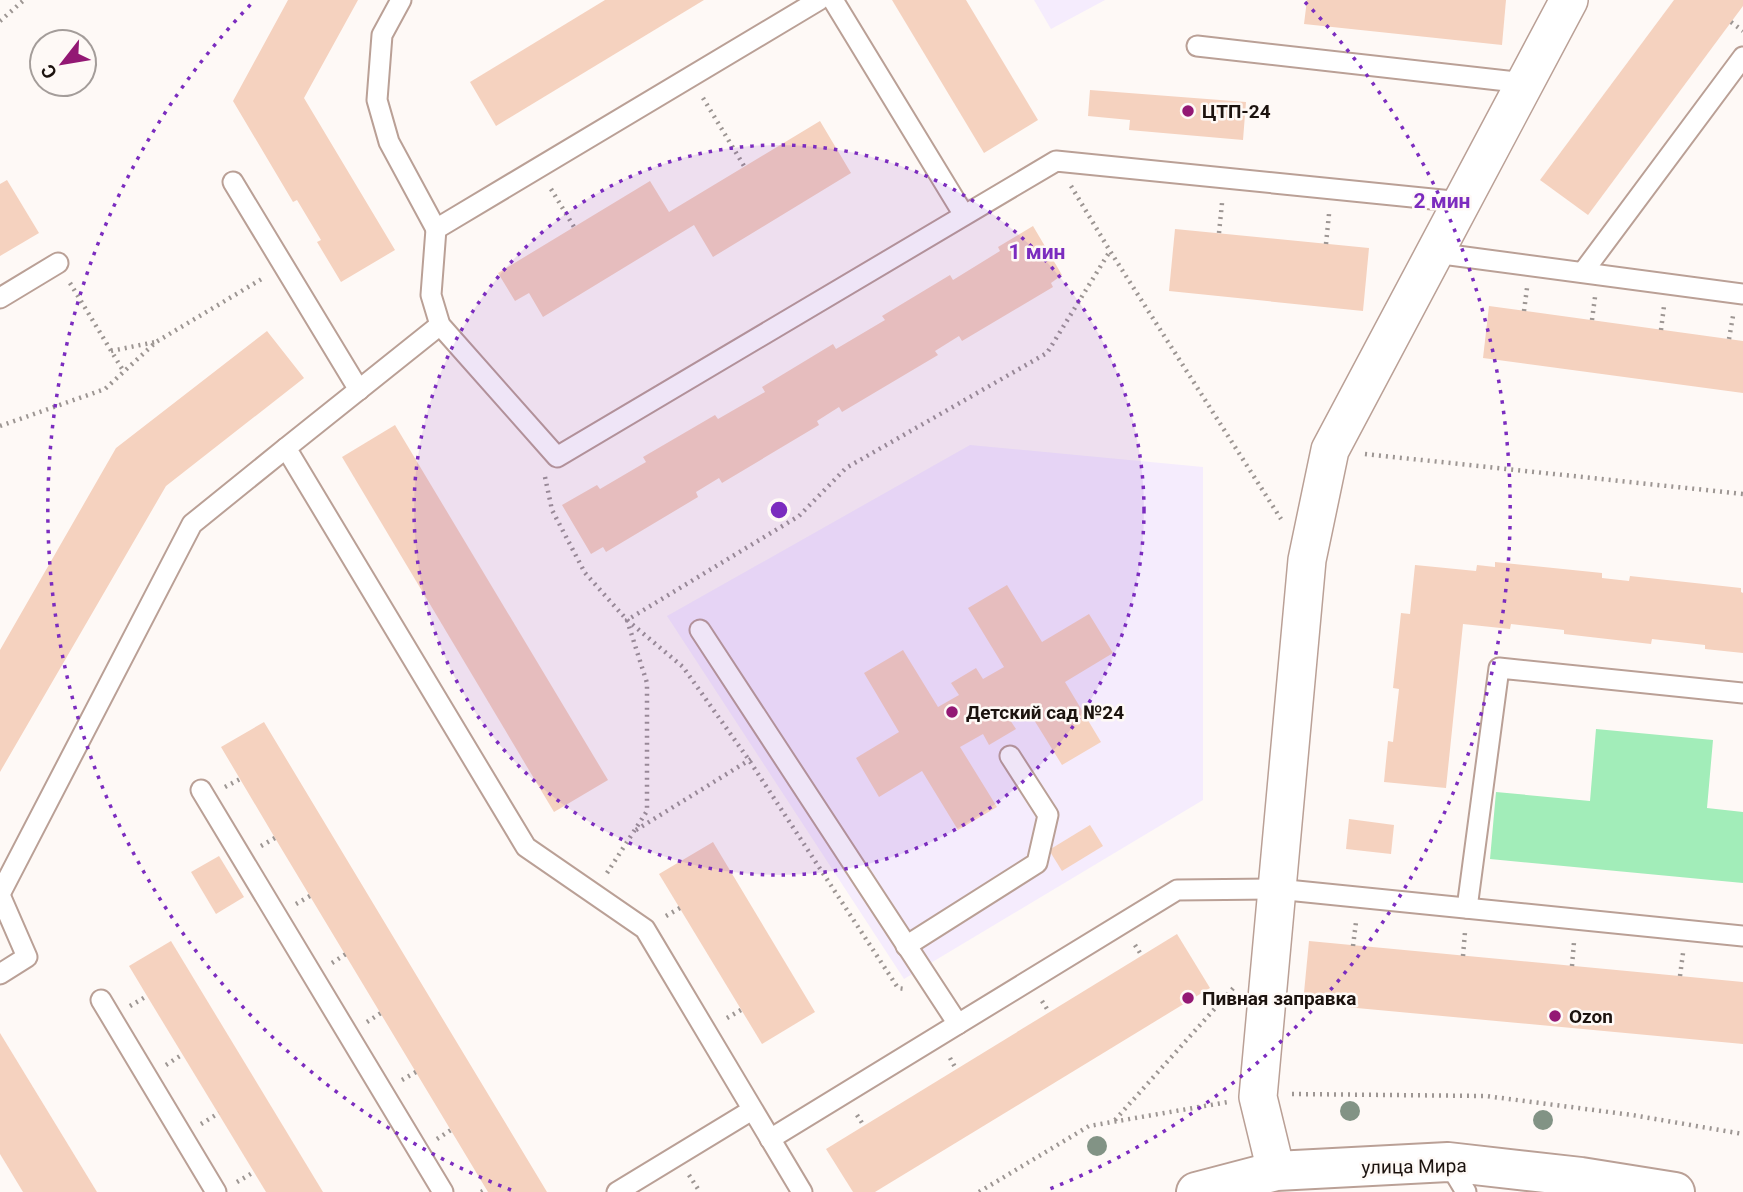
<svg xmlns="http://www.w3.org/2000/svg" width="1743" height="1192" font-family="Roboto,sans-serif">
<rect width="100%" height="100%" fill="#fef9f6"/>
<!-- education -->
<g fill="#f5ecfd">
<polygon points="1034,0 1105,0 1051,29"/>
<polygon points="970,445 1203,467 1203,800 904,979 667,616"/>
</g>
<!-- green -->
<polygon fill="#a2edb9" points="1596,729 1713,740 1707,808 1743,812 1743,883 1490,859 1496,792 1590,801"/>
<!-- building -->
<g fill="#f5d2bf">
<polygon points="288,0 358,0 304,98 395,250 341,282 317,242 321,240 297,200 293,202 233,101"/>
<polygon points="605,0 704,0 496,126 470,82"/>
<polygon points="892,0 966,0 1038,120 984,153"/>
<polygon points="1307,0 1506,0 1502,45 1304,24"/>
<polygon points="1674,0 1743,0 1743,6 1588,215 1540,180"/>
<polygon points="1090,90 1246,102 1243,140 1129,130 1130,120 1088,116"/>
<polygon points="820,121 851,173 713,257 694,225 543,317 529,293 515,301 498,273 650,181 669,212"/>
<polygon points="7,180 39,233 0,256 0,184"/>
<polygon points="1033,226 1062,275 1051,283 1053,287 962,341 959,336 935,351 938,355 842,412 839,407 817,421 819,425 722,483 719,478 696,492 698,497 606,552 603,547 591,554 562,505 597,485 600,489 646,462 643,457 715,415 718,419 765,392 762,387 833,344 836,349 885,320 882,316 950,275 953,280 1000,251 998,247"/>
<polygon points="1175,229 1369,248 1363,311 1169,291"/>
<polygon points="1489,306 1743,341 1743,393 1483,358"/>
<polygon points="267,331 304,378 166,486 0,772 0,650 116,448"/>
<polygon points="395,425 608,780 554,812 342,457"/>
<polygon points="1495,562 1602,573 1602,578 1629,581 1630,576 1741,588 1741,592 1743,593 1743,653 1705,649 1705,645 1652,639 1651,644 1564,634 1564,630 1511,624 1510,629 1463,624 1446,788 1384,782 1388,741 1393,742 1399,689 1393,688 1401,613 1410,614 1415,565 1476,571 1477,565 1495,567"/>
<polygon points="1007,585 1042,642 1089,614 1113,653 1065,682 1101,742 1062,765 1026,707 1008,717 1016,729 989,745 983,734 960,747 997,807 958,830 922,771 879,797 856,758 899,732 864,673 903,650 938,707 959,695 951,683 976,668 983,679 1004,667 968,608"/>
<polygon points="264,722 406,958 547,1192 488,1192 275,838 221,747"/>
<polygon points="1349,819 1394,825 1391,854 1346,849"/>
<polygon points="1090,825 1103,846 1062,871 1049,850"/>
<polygon points="713,842 815,1012 762,1044 659,874"/>
<polygon points="219,856 244,897 216,914 191,872"/>
<polygon points="1177,934 1210,988 875,1192 853,1192 826,1149"/>
<polygon points="171,941 323,1192 266,1192 147,996 129,966"/>
<polygon points="1309,941 1743,982 1743,1044 1303,1003"/>
<polygon points="0,1033 97,1192 23,1192 0,1154"/>
</g>
<g fill="none" stroke-linecap="round" stroke-linejoin="round">
<defs>
<g id="lane">
<polyline points="401,0 382,35 377,100 389,142 436,229"/>
<polyline points="819,0 436,229 431,295 440,325 557,457 1056,161 1462,202"/>
<polyline points="833,0 964,215"/>
<polyline points="1197,46 1525,83"/>
<polyline points="233,182 359,390"/>
<polyline points="1435,253 1743,294"/>
<polyline points="1583,272 1743,57"/>
<polyline points="0,298 58,263"/>
<polyline points="440,325 286,448 526,847 645,929 802,1192"/>
<polyline points="700,630 958,1024"/>
<polyline points="201,790 443,1192"/>
<polyline points="0,894 192,524 286,448"/>
<polyline points="0,895 27,957 0,974"/>
<polyline points="1467,908 1499,668 1743,693"/>
<polyline points="906,946 1037,863 1048,815 1010,756"/>
<polyline points="101,1000 216,1192"/>
<polyline points="770,1139 1177,890 1277,889 1743,936"/>
<polyline points="1448,1162 1466,1192"/>
<polyline points="617,1192 752,1110"/>
</g>
<polyline id="street" points="1276,1171 1258,1097 1307,560 1330,450 1569,0"/>
<polyline id="secondary" points="1196,1192 1276,1171 1448,1162 1581,1177 1675,1192"/>
</defs>
<!-- lane casing -->
<use href="#lane" stroke="#baa096" stroke-width="23"/>
<!-- street casing -->
<use href="#street" stroke="#baa096" stroke-width="40"/>
<!-- secondary casing -->
<use href="#secondary" stroke="#baa096" stroke-width="42"/>
<!-- path -->
<g stroke="#9d9693" stroke-width="4.5" stroke-dasharray="2 5" stroke-linecap="butt">
<polyline points="0,21 24,0"/>
<polyline points="1731,22 1743,31"/>
<polyline points="703,98 744,166"/>
<polyline points="1071,186 1110,251 1281,519"/>
<polyline points="551,189 574,227"/>
<polyline points="1219,233 1222,203"/>
<polyline points="1326,244 1329,214"/>
<polyline points="70,283 124,372"/>
<polyline points="1524,311 1527,288"/>
<polyline points="1592,320 1595,297"/>
<polyline points="1661,330 1664,306"/>
<polyline points="1729,339 1733,316"/>
<polyline points="111,351 155,342"/>
<polyline points="0,426 105,389 156,342 265,277"/>
<polyline points="1365,454 1743,494"/>
<polyline points="545,477 552,510 585,573 627,620 683,667 749,760 898,988 905,989"/>
<polyline points="225,787 240,779"/>
<polyline points="636,830 751,759"/>
<polyline points="261,846 275,838"/>
<polyline points="607,873 647,811 647,683 627,620 799,516 846,468 1047,353 1110,251"/>
<polyline points="296,904 310,896"/>
<polyline points="666,916 680,908"/>
<polyline points="1135,945 1142,956"/>
<polyline points="1353,946 1356,922"/>
<polyline points="1463,956 1465,932"/>
<polyline points="332,963 346,954"/>
<polyline points="1572,966 1574,942"/>
<polyline points="1680,976 1683,953"/>
<polyline points="1042,1001 1049,1012"/>
<polyline points="130,1006 147,996"/>
<polyline points="727,1018 741,1010"/>
<polyline points="367,1022 381,1013"/>
<polyline points="950,1058 956,1069"/>
<polyline points="166,1065 183,1054"/>
<polyline points="402,1080 416,1072"/>
<polyline points="1292,1094 1486,1096 1632,1115 1743,1134"/>
<polyline points="857,1115 864,1126"/>
<polyline points="1115,1120 1235,986"/>
<polyline points="201,1124 219,1113"/>
<polyline points="437,1139 451,1130"/>
<polyline points="689,1175 700,1192"/>
<polyline points="237,1182 254,1172"/>
<polyline points="481,1192 487,1189"/>
<polyline points="979,1192 1089,1126 1228,1102"/>
</g>
<!-- lane -->
<use href="#lane" stroke="#fff" stroke-width="19"/>
<!-- street -->
<use href="#street" stroke="#fff" stroke-width="37"/>
<!-- secondary -->
<use href="#secondary" stroke="#fff" stroke-width="38"/>
</g>
<!-- trees -->
<g fill="#829385">
<circle cx="1350" cy="1111" r="10"/>
<circle cx="1543" cy="1120" r="10"/>
<circle cx="1097" cy="1146" r="10"/>
</g>
<!-- distance rings -->
<circle cx="779" cy="510" r="365" fill="#7b2cbf" fill-opacity=".12"/>
<g fill="none" stroke="#7b2cbf" stroke-width="3.5" stroke-dasharray="3.5 7">
<circle cx="779" cy="510" r="365"/>
<path d="M511 1190A731 731 0 0 1 253 2M1305 2A731 731 0 0 1 1047 1190"/>
</g>
<!-- markers -->
<g fill="#931874" stroke="#fef9f6" stroke-width="2.5">
<circle cx="1188" cy="111" r="7"/>
<circle cx="952" cy="712" r="7"/>
<circle cx="1188" cy="998" r="7"/>
<circle cx="1555" cy="1016" r="7"/>
</g>
<g text-anchor="middle" stroke-width="5" stroke-linejoin="round" paint-order="stroke">
<!-- poi labels -->
<g font-size="19" font-weight="bold" fill="#1c130f" stroke="#fef9f6" text-anchor="start">
<text x="1202" y="118">ЦТП-24</text>
<text x="966" y="719">Детский сад №24</text>
<text x="1202" y="1005">Пивная заправка</text>
<text x="1569" y="1023">Ozon</text>
</g>
<!-- street labels -->
<g font-size="19" fill="#1c130f" stroke="#fef9f6">
<text transform="translate(1414 1166) rotate(-1)" y="7">улица Мира</text>
</g>
</g>
<circle cx="779" cy="510" r="10" fill="#7b2cbf" stroke="#fef9f6" stroke-width="3.5"/>
<g font-size="21" text-anchor="middle" font-weight="bold" fill="#7b2cbf" stroke="#fef9f6" stroke-width="5" stroke-linejoin="round" paint-order="stroke">
<text x="1442" y="208">2 мин</text>
<text x="1037" y="259">1 мин</text>
</g>
<!-- north arrow -->
<g transform="translate(63 63) rotate(239)"><circle r="33" fill="#fef9f6" stroke="#a49d9a" stroke-width="2"/>
<path d="M0-5L12 26L0 18L-12 26Z" fill="#931874"/>
<text y="-10" font-size="19" font-weight="bold" text-anchor="middle" fill="#1c130f">С</text>
</g>
</svg>
